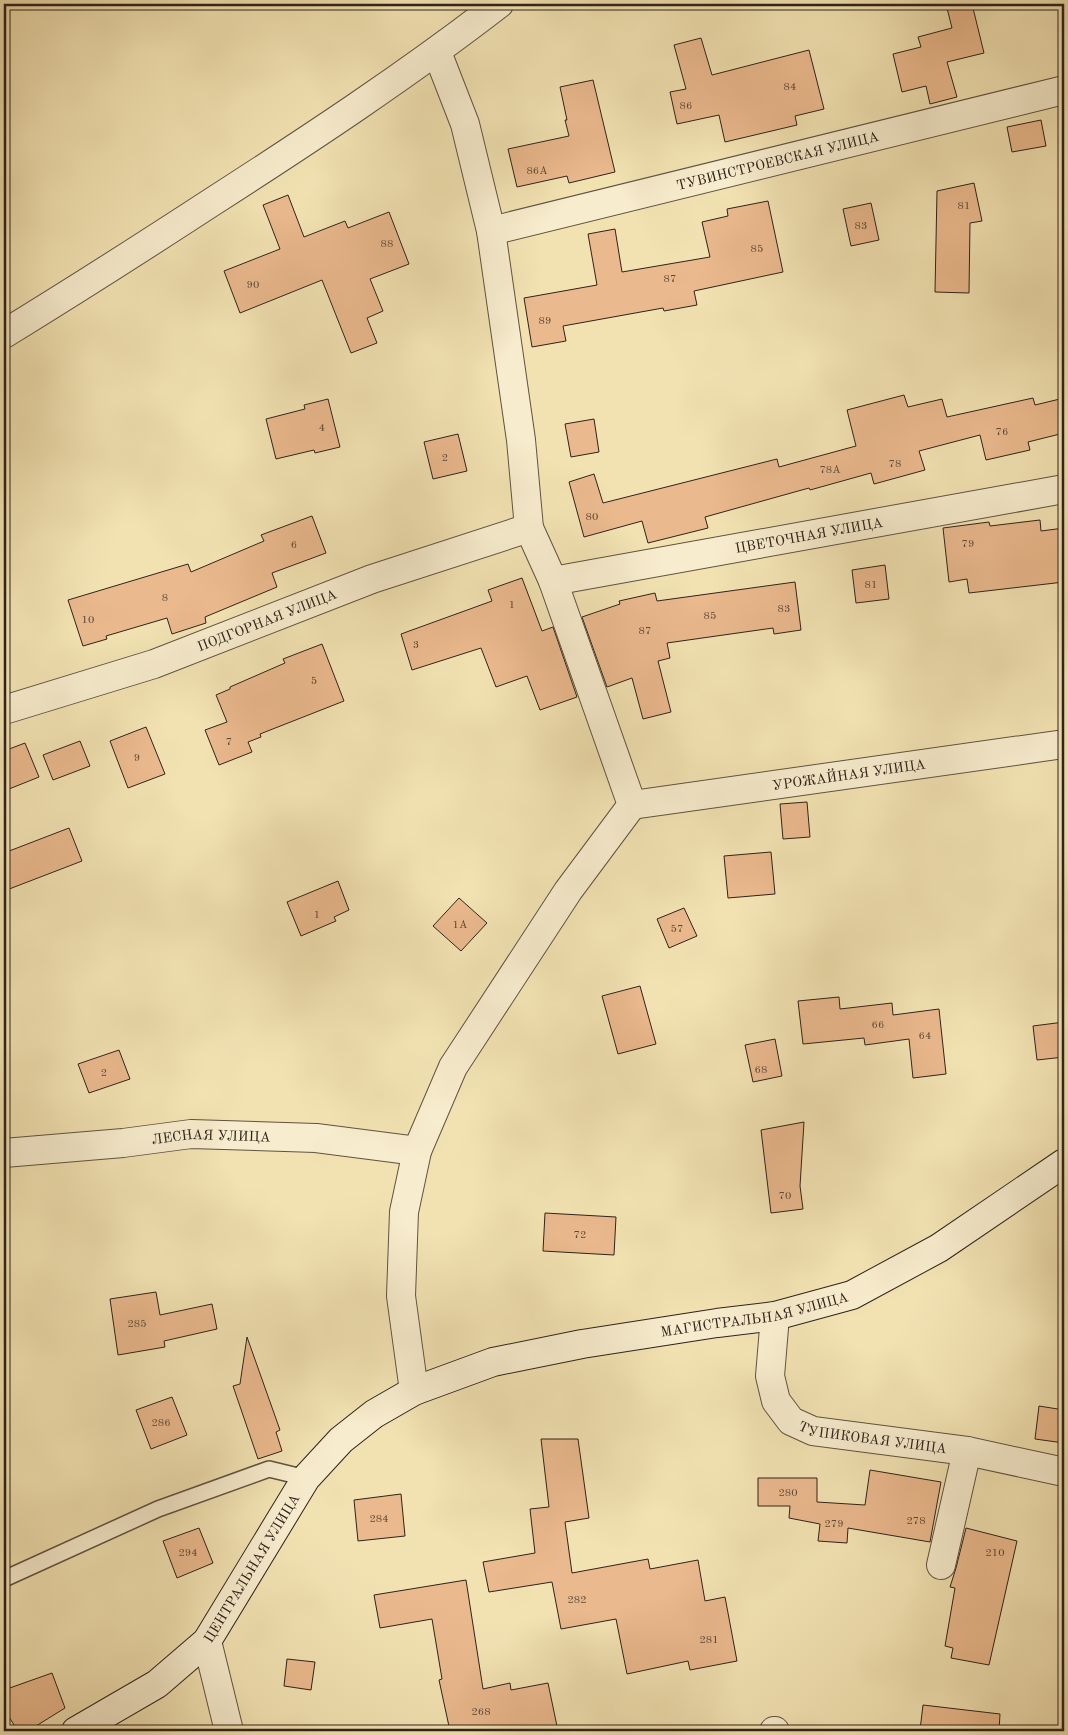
<svg xmlns="http://www.w3.org/2000/svg" width="1068" height="1735" font-family="'Old Standard TT',serif">
<rect width="100%" height="100%" fill="#f2e2b2"/>
<filter id="stains"><feTurbulence type="fractalNoise" baseFrequency=".004" numOctaves="4"/><feColorMatrix values="0 0 0 0 .2 0 0 0 0 .09 0 0 0 0 .02 0 0 0 .5 -.17"/></filter>
<radialGradient id="worn" r=".72"><stop offset=".6" stop-color="#630" stop-opacity="0"/><stop offset="1" stop-color="#630" stop-opacity=".3"/></radialGradient>
<!-- building -->
<g fill="#eab98d" stroke="#2e231b">
<polygon points="946,4 972,4 984,53 947,62 957,97 930,104 926,86 902,92 893,54 921,47 918,37 952,28"/>
<polygon points="701,38 712,75 809,50 824,109 795,116 797,125 725,142 719,115 677,124 670,92 686,89 674,45"/>
<polygon points="593,80 615,172 569,183 567,176 517,187 508,149 569,136 565,120 567,120 560,87"/>
<polygon points="1041,120 1046,146 1012,152 1007,127"/>
<polygon points="974,183 982,221 970,223 969,293 935,292 937,191"/>
<polygon points="288,195 304,237 345,221 348,228 389,212 409,264 370,279 383,311 367,318 377,343 351,353 322,280 240,313 224,271 280,249 263,205"/>
<polygon points="768,201 783,272 694,291 697,305 664,311 663,308 563,326 566,341 532,347 524,298 597,285 588,234 615,229 622,272 710,257 702,222 728,216 727,209"/>
<polygon points="871,203 879,240 851,246 843,209"/>
<polygon points="904,395 908,407 942,399 947,417 1033,398 1035,405 1064,398 1064,433 1028,442 1030,450 986,460 980,435 919,451 925,470 874,484 871,473 810,490 809,488 705,517 708,528 648,543 642,521 584,537 569,482 594,474 603,503 777,459 779,467 856,446 847,410"/>
<polygon points="328,399 340,447 315,453 314,450 276,459 266,419 305,409 304,405"/>
<polygon points="594,419 599,452 571,457 565,424"/>
<polygon points="458,434 467,471 433,479 424,442"/>
<polygon points="312,516 326,553 272,573 277,587 205,617 206,623 172,634 167,618 106,636 107,639 83,646 68,600 188,564 191,572 264,541 261,535"/>
<polygon points="1040,520 1041,531 1064,528 1064,582 969,593 967,579 949,582 943,528 989,522 990,526"/>
<polygon points="885,565 889,599 856,603 852,570"/>
<polygon points="522,578 542,631 553,627 577,697 540,710 527,676 496,687 481,648 412,670 401,634 492,601 488,590"/>
<polygon points="795,582 801,630 774,634 773,628 667,643 670,658 658,661 671,712 643,719 632,678 607,687 582,617 620,604 619,601 655,593 657,601"/>
<polygon points="322,644 344,701 260,734 261,737 248,742 252,752 219,765 205,730 227,722 216,695 230,689 230,687 285,663 283,659"/>
<polygon points="146,727 165,774 128,788 110,741"/>
<polygon points="80,741 90,766 53,780 43,755"/>
<polygon points="25,743 39,777 4,791 4,751"/>
<polygon points="807,802 810,837 783,839 780,804"/>
<polygon points="69,828 82,861 4,891 4,853"/>
<polygon points="771,852 775,894 728,898 724,856"/>
<polygon points="338,881 349,910 334,917 336,921 301,936 287,902"/>
<polygon points="459,898 487,923 461,951 433,926"/>
<polygon points="684,908 697,936 669,948 657,919"/>
<polygon points="640,986 656,1044 618,1054 602,996"/>
<polygon points="839,997 840,1009 892,1003 893,1015 939,1009 946,1074 913,1078 909,1039 865,1045 864,1038 803,1044 798,1001"/>
<polygon points="1064,1022 1064,1057 1037,1060 1033,1026"/>
<polygon points="775,1039 782,1076 753,1082 745,1045"/>
<polygon points="119,1050 130,1079 89,1093 78,1064"/>
<polygon points="804,1122 800,1186 803,1209 771,1213 761,1130"/>
<polygon points="545,1213 616,1217 614,1255 543,1251"/>
<polygon points="156,1292 160,1315 212,1304 217,1329 164,1341 165,1347 118,1355 110,1299"/>
<polygon points="247,1337 280,1430 276,1432 282,1451 258,1459 233,1386 240,1384"/>
<polygon points="172,1397 187,1435 151,1449 136,1410"/>
<polygon points="1039,1406 1064,1410 1064,1443 1035,1439"/>
<polygon points="541,1439 578,1439 589,1518 565,1522 572,1573 648,1559 650,1569 698,1560 705,1601 725,1597 737,1661 690,1670 688,1661 627,1674 616,1619 561,1629 552,1582 489,1592 483,1562 535,1553 530,1509 549,1507"/>
<polygon points="870,1470 941,1482 930,1542 848,1528 847,1543 818,1541 820,1524 789,1518 790,1506 758,1506 758,1478 817,1478 817,1502 865,1505"/>
<polygon points="401,1494 405,1536 358,1541 354,1500"/>
<polygon points="199,1528 213,1563 177,1578 163,1541"/>
<polygon points="966,1528 1017,1541 989,1665 951,1658 953,1648 945,1646 955,1588 950,1587 956,1568"/>
<polygon points="466,1580 483,1689 510,1683 511,1690 548,1683 558,1731 450,1731 439,1680 442,1679 432,1619 380,1628 374,1595"/>
<polygon points="287,1659 315,1662 311,1690 284,1686"/>
<polygon points="52,1673 65,1708 28,1731 18,1731 9,1717 4,1717 4,1690"/>
<polygon points="923,1705 1000,1714 999,1731 933,1731 920,1730"/>
</g>
<g fill="none" stroke-linecap="round" stroke-linejoin="round">
<defs>
<polyline id="lane" points="4,1579 158,1509 269,1469 306,1478"/>
<g id="street">
<path id="s1" d="M491,231L1064,90"/>
<path d="M4,334C74,291 143,247 212,202C310,139 407,75 499,4"/>
<path id="s2" d="M553,581L1064,489"/>
<path id="s3" d="M4,710L154,664L372,579L529,528"/>
<path id="s4" d="M632,805L1064,744"/>
<path id="s5" d="M4,1153L123,1143L191,1134L316,1138L417,1151"/>
<path id="s6" d="M775,1316L770,1376L776,1401L791,1421L813,1431L967,1451L1064,1472"/>
<polyline points="414,1391 401,1296 404,1212 417,1151 453,1067 568,891 632,805 553,581 529,528 521,440 491,231 465,124 437,52"/>
<polyline points="941,1565 967,1451"/>
<polyline points="207,1641 229,1731"/>
<polyline points="774,1731 775,1731"/>
</g>
<g id="secondary">
<path id="s7" d="M76,1731L157,1684L207,1641L306,1478L341,1440L374,1414L414,1391L493,1362L582,1344L717,1323L775,1316L852,1295L939,1248L1064,1163"/>
</g>
</defs>
<!-- lane casing -->
<use href="#lane" stroke="#5f5341" stroke-width="18"/>
<!-- street casing -->
<use href="#street" stroke="#5f5341" stroke-width="30"/>
<!-- secondary casing -->
<use href="#secondary" stroke="#2e231b" stroke-width="30"/>
<!-- lane -->
<use href="#lane" stroke="#f7eccd" stroke-width="15"/>
<!-- street -->
<use href="#street" stroke="#f7eccd" stroke-width="28"/>
<!-- secondary -->
<use href="#secondary" stroke="#f7eccd" stroke-width="28"/>
</g>
<g text-anchor="middle" stroke-width="4" stroke-linejoin="round" paint-order="stroke">
<!-- number labels -->
<g font-size="11" fill="#5d4838">
<text x="790" y="90">84</text>
<text x="686" y="109">86</text>
<text x="537" y="174">86А</text>
<text x="964" y="209">81</text>
<text x="861" y="229">83</text>
<text x="387" y="247">88</text>
<text x="757" y="252">85</text>
<text x="670" y="282">87</text>
<text x="253" y="288">90</text>
<text x="545" y="324">89</text>
<text x="322" y="431">4</text>
<text x="1002" y="435">76</text>
<text x="445" y="461">2</text>
<text x="895" y="467">78</text>
<text x="830" y="473">78А</text>
<text x="592" y="520">80</text>
<text x="968" y="547">79</text>
<text x="294" y="548">6</text>
<text x="871" y="588">81</text>
<text x="165" y="601">8</text>
<text x="512" y="608">1</text>
<text x="784" y="612">83</text>
<text x="710" y="619">85</text>
<text x="88" y="623">10</text>
<text x="645" y="634">87</text>
<text x="416" y="648">3</text>
<text x="314" y="684">5</text>
<text x="229" y="745">7</text>
<text x="137" y="761">9</text>
<text x="317" y="918">1</text>
<text x="460" y="928">1А</text>
<text x="677" y="932">57</text>
<text x="878" y="1028">66</text>
<text x="925" y="1039">64</text>
<text x="761" y="1073">68</text>
<text x="104" y="1076">2</text>
<text x="785" y="1199">70</text>
<text x="580" y="1238">72</text>
<text x="137" y="1327">285</text>
<text x="161" y="1426">286</text>
<text x="788" y="1496">280</text>
<text x="379" y="1522">284</text>
<text x="916" y="1524">278</text>
<text x="834" y="1527">279</text>
<text x="188" y="1556">294</text>
<text x="995" y="1556">210</text>
<text x="577" y="1603">282</text>
<text x="709" y="1643">281</text>
<text x="481" y="1715">268</text>
</g>
<!-- street labels -->
<g font-size="14" fill="#2e231b" stroke="#f7eccd">
<text dy="5" stroke="none"><textPath href="#s1" startOffset="295">ТУВИНСТРОЕВСКАЯ УЛИЦА</textPath></text>
<text dy="5" stroke="none"><textPath href="#s2" startOffset="260">ЦВЕТОЧНАЯ УЛИЦА</textPath></text>
<text dy="5" stroke="none"><textPath href="#s3" startOffset="278">ПОДГОРНАЯ УЛИЦА</textPath></text>
<text dy="5" stroke="none"><textPath href="#s4" startOffset="219">УРОЖАЙНАЯ УЛИЦА</textPath></text>
<text dy="5" stroke="none"><textPath href="#s5" startOffset="208">ЛЕСНАЯ УЛИЦА</textPath></text>
<text dy="5" stroke="none"><textPath href="#s7" startOffset="840">МАГИСТРАЛЬНАЯ УЛИЦА</textPath></text>
<text dy="5" stroke="none"><textPath href="#s6" startOffset="195">ТУПИКОВАЯ УЛИЦА</textPath></text>
<text dy="5" stroke="none"><textPath href="#s7" startOffset="245">ЦЕНТРАЛЬНАЯ УЛИЦА</textPath></text>
</g>
</g>
<!-- margin -->
<rect width="1068" height="1735" fill="none" stroke="#f2e2b2" stroke-width="20"/>
<rect x="5" y="5" width="1058" height="1725" fill="none" stroke="#2e231b" stroke-width="2.5"/>
<rect x="10" y="10" width="1048" height="1715" fill="none" stroke="#2e231b"/>
<rect width="100%" height="100%" filter="url(#stains)"/>
<rect width="100%" height="100%" fill="url(#worn)"/>
</svg>
